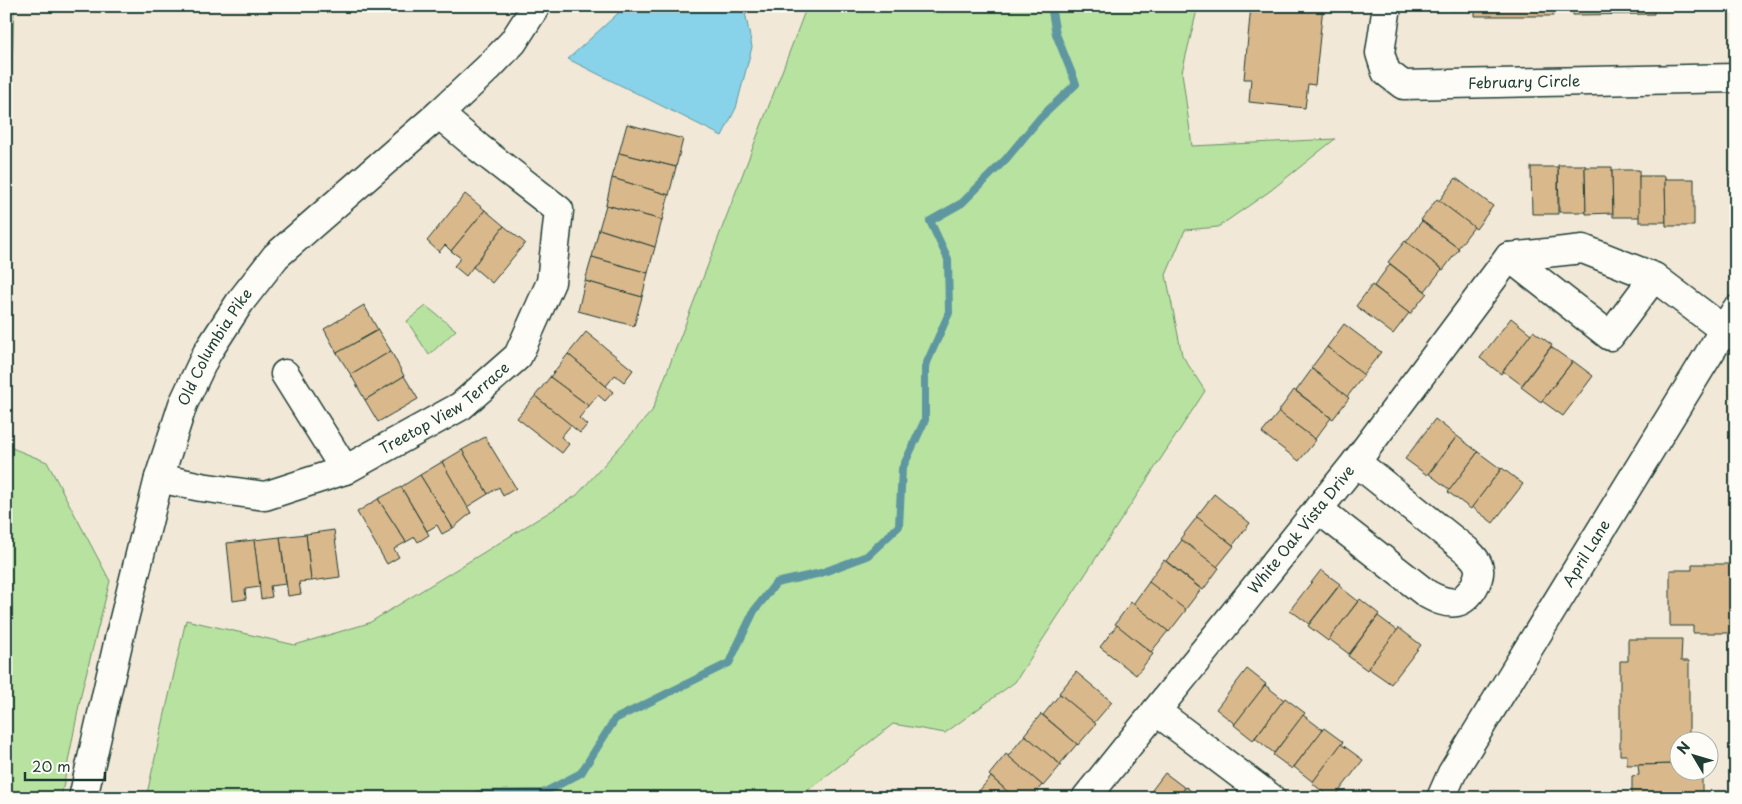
<svg xmlns="http://www.w3.org/2000/svg" width="1742" height="804" font-family="'Playpen Sans',sans-serif">
<rect width="100%" height="100%" fill="#f2e8d7"/>
<filter id="ink" filterUnits="userSpaceOnUse"><feTurbulence type="fractalNoise" baseFrequency=".02" numOctaves="2"/><feDisplacementMap in="SourceGraphic" scale="10" xChannelSelector="R" yChannelSelector="G"/><feConvolveMatrix kernelMatrix="1 2 1 2 8 2 1 2 1" color-interpolation-filters="sRGB"/></filter>
<g filter="url(#ink)">
<!-- green -->
<g fill="#b7e29f" stroke="#6b906a">
<polygon points="6,6 14,6 6,276"/>
<polygon points="807,6 1198,6 1182,72 1192,146 1335,139 1270,191 1218,227 1185,230 1166,275 1182,355 1205,391 1015,682 945,733 893,724 798,798 146,798 186,620 295,645 369,623 577,495 652,411"/>
<polygon points="426,306 456,330 429,355 407,321"/>
<polygon points="6,424 12,448 47,462 110,581 82,690 61,798 6,798"/>
</g>
<!-- water -->
<polygon fill="#88d3e9" stroke="#5e97a1" points="626,6 744,7 752,47 736,108 722,136 568,59"/>
<g fill="none" stroke-linecap="round" stroke-linejoin="round">
<!-- stream -->
<polyline stroke="#5e97a1" stroke-width="8" points="466,798 479,794 543,793 581,773 615,719 729,663 754,611 776,583 821,573 867,556 899,526 902,469 925,420 925,367 949,313 948,259 930,221 962,203 1006,159 1040,118 1076,84 1056,34 1051,6"/>
</g>
<!-- building -->
<g fill="#d9b88c" stroke="#1f3d34">
<polygon points="1251,6 1323,6 1315,85 1308,84 1305,108 1249,102 1251,79 1244,79"/>
<polygon points="1452,6 1564,6 1564,8 1553,8 1553,16 1475,16 1475,9 1452,10"/>
<polygon points="1564,6 1677,6 1654,7 1654,14 1573,15 1573,9 1564,9"/>
<polygon points="627,124 683,139 676,167 619,153"/>
<polygon points="619,153 676,167 669,195 612,178"/>
<polygon points="1558,165 1585,165 1586,212 1559,212"/>
<polygon points="1531,167 1558,167 1558,214 1532,214"/>
<polygon points="1585,167 1612,167 1613,213 1586,214"/>
<polygon points="1612,170 1639,170 1640,217 1613,217"/>
<polygon points="1639,176 1665,176 1666,222 1639,222"/>
<polygon points="612,178 669,195 662,220 606,205"/>
<polygon points="1456,178 1493,206 1476,229 1439,201"/>
<polygon points="1665,179 1694,179 1694,226 1666,226"/>
<polygon points="465,194 485,210 451,251 445,245 439,252 427,241"/>
<polygon points="1437,199 1474,227 1458,248 1421,220"/>
<polygon points="606,205 662,220 655,247 599,229"/>
<polygon points="485,210 504,226 466,276 454,266 461,258 451,251"/>
<polygon points="1422,221 1459,249 1443,270 1406,242"/>
<polygon points="504,226 525,243 492,283 473,267"/>
<polygon points="599,229 655,247 648,273 592,257"/>
<polygon points="1405,241 1442,269 1425,291 1388,262"/>
<polygon points="592,257 648,273 642,297 585,281"/>
<polygon points="1390,264 1427,293 1410,314 1374,286"/>
<polygon points="585,281 642,297 634,326 578,311"/>
<polygon points="1372,285 1409,313 1393,334 1356,306"/>
<polygon points="364,305 378,330 337,353 324,329"/>
<polygon points="1511,318 1531,334 1501,374 1480,358"/>
<polygon points="1344,324 1381,352 1363,375 1327,347"/>
<polygon points="378,330 391,351 351,375 337,353"/>
<polygon points="1533,331 1552,345 1522,385 1503,371"/>
<polygon points="586,332 633,370 624,382 615,375 606,386 568,354"/>
<polygon points="1327,347 1364,375 1347,397 1311,368"/>
<polygon points="1551,347 1572,362 1541,402 1521,387"/>
<polygon points="391,351 404,376 365,400 351,375"/>
<polygon points="568,354 613,392 605,401 598,395 589,406 550,377"/>
<polygon points="1573,361 1593,376 1563,416 1542,401"/>
<polygon points="1312,369 1349,398 1333,419 1296,391"/>
<polygon points="404,376 418,399 378,422 365,400"/>
<polygon points="550,377 589,406 579,418 587,425 580,433 535,396"/>
<polygon points="1294,390 1331,418 1315,439 1278,412"/>
<polygon points="535,396 571,425 561,437 569,444 562,453 517,418"/>
<polygon points="1279,412 1316,440 1299,461 1262,433"/>
<polygon points="1435,419 1457,436 1427,475 1405,459"/>
<polygon points="1457,436 1478,452 1450,490 1429,474"/>
<polygon points="485,437 516,488 503,496 499,487 488,494 462,450"/>
<polygon points="462,450 488,494 467,507 442,462"/>
<polygon points="1478,452 1501,469 1471,509 1448,492"/>
<polygon points="442,462 471,513 453,528 420,475"/>
<polygon points="1502,468 1523,484 1493,523 1472,507"/>
<polygon points="420,475 453,528 442,534 437,525 427,531 401,487"/>
<polygon points="401,487 429,535 418,542 415,537 406,542 378,499"/>
<polygon points="1214,494 1250,523 1233,545 1196,517"/>
<polygon points="378,499 406,542 394,549 399,557 387,564 357,512"/>
<polygon points="1197,517 1234,546 1217,567 1180,539"/>
<polygon points="334,530 340,577 311,581 306,534"/>
<polygon points="306,534 311,581 299,582 301,594 288,596 280,537"/>
<polygon points="280,537 286,584 270,586 272,597 261,599 254,540"/>
<polygon points="254,540 260,587 245,589 246,599 233,601 227,543"/>
<polygon points="1182,540 1219,568 1203,590 1166,561"/>
<polygon points="1164,560 1201,589 1185,610 1148,582"/>
<polygon points="1692,564 1736,564 1736,633 1693,633 1693,626 1670,626 1670,570 1692,570"/>
<polygon points="1321,570 1340,584 1309,624 1290,610"/>
<polygon points="1149,582 1186,610 1169,632 1133,604"/>
<polygon points="1339,586 1358,601 1328,641 1308,626"/>
<polygon points="1360,599 1379,614 1349,654 1329,639"/>
<polygon points="1131,602 1168,631 1151,652 1115,624"/>
<polygon points="1378,616 1398,631 1367,670 1348,656"/>
<polygon points="1117,625 1153,654 1136,675 1100,647"/>
<polygon points="1399,628 1421,645 1391,684 1368,668"/>
<polygon points="1628,639 1682,639 1681,661 1689,661 1689,742 1680,742 1680,764 1627,765 1627,755 1620,755 1620,661 1628,661"/>
<polygon points="1247,669 1266,684 1235,724 1216,709"/>
<polygon points="1076,672 1112,702 1094,723 1059,693"/>
<polygon points="1265,685 1284,700 1253,740 1234,725"/>
<polygon points="1060,694 1096,724 1078,745 1043,715"/>
<polygon points="1285,698 1305,713 1274,753 1255,738"/>
<polygon points="1041,714 1077,744 1060,764 1024,735"/>
<polygon points="1303,715 1323,730 1292,769 1273,755"/>
<polygon points="1324,728 1343,742 1313,782 1294,767"/>
<polygon points="1025,735 1061,765 1043,786 1008,756"/>
<polygon points="1341,744 1363,760 1334,798 1330,798 1312,783"/>
<polygon points="1006,754 1042,785 1031,798 1015,798 989,775"/>
<polygon points="1680,764 1680,772 1702,773 1702,798 1632,798 1632,776 1639,775 1638,765"/>
<polygon points="1165,773 1185,788 1177,798 1146,798"/>
<polygon points="991,777 1015,798 973,798"/>
<polygon points="1186,787 1200,798 1177,798"/>
</g>
<g fill="none" stroke-linecap="round" stroke-linejoin="round">
<defs>
<g id="street">
<path id="s1" d="M1387,6L1380,53L1386,72L1403,85L1736,78"/>
<polyline points="1509,257 1610,336 1654,277"/>
<polyline points="285,374 345,470"/>
<path id="s2" d="M159,478L201,487L265,496L345,470L461,406L518,356L551,282L559,210L479,148L439,114"/>
<path d="M1318,509L1427,594C1436,599 1446,604 1457,602C1469,599 1483,577 1478,565C1476,559 1470,554 1466,550L1356,462"/>
<polyline points="1156,711 1271,798"/>
<path id="s3" d="M83,798L119,639L159,478L183,404L207,353L240,302L276,256L439,114L488,68L513,42L536,6"/>
<path id="s4" d="M1086,798L1356,462L1509,257L1583,249L1654,277L1724,330L1736,337"/>
<path id="s5" d="M1441,798L1452,773L1736,310"/>
</g>
</defs>
<!-- street casing -->
<use href="#street" stroke="#1f3d34" stroke-width="31"/>
<!-- street -->
<use href="#street" stroke="#fdfcf7" stroke-width="28"/>
</g>
</g>
<g text-anchor="middle" stroke-width="4.5" stroke-linejoin="round" paint-order="stroke">
<!-- street labels -->
<g font-size="15" fill="#1f3d34" stroke="#fdfcf7">
<text dy="5" stroke="none"><textPath href="#s1" startOffset="210">February Circle</textPath></text>
<text dy="5" stroke="none"><textPath href="#s3" startOffset="472">Old Columbia Pike</textPath></text>
<text dy="5" stroke="none"><textPath href="#s2" startOffset="309">Treetop View Terrace</textPath></text>
<text dy="5" stroke="none"><textPath href="#s4" startOffset="344">White Oak Vista Drive</textPath></text>
<text dy="5" stroke="none"><textPath href="#s5" startOffset="285">April Lane</textPath></text>
</g>
</g>
<!-- margin -->
<rect width="1742" height="804" fill="none" stroke="#fdfcf7" stroke-width="25"/>
<rect x="12" y="12" width="1717" height="779" fill="none" stroke="#1f3d34" stroke-width="2" filter="url(#ink)"/>
<!-- north arrow -->
<g transform="translate(1694 756) rotate(308)"><circle r="24" fill="#fdfcf7" stroke="#a4b0a9"/>
<path d="M0-4L9 19L0 12L-9 19Z" fill="#1f3d34"/>
<text y="-8" font-size="14" font-weight="bold" text-anchor="middle" fill="#1f3d34">N</text>
</g>
<!-- scale -->
<path d="M25 772v8h80v-8" fill="none" stroke="#1f3d34" stroke-width="2.5"/>
<text x="32" y="772" font-size="15" fill="#1f3d34" stroke="#fdfcf7" stroke-width="4" paint-order="stroke">20 m</text>
</svg>
